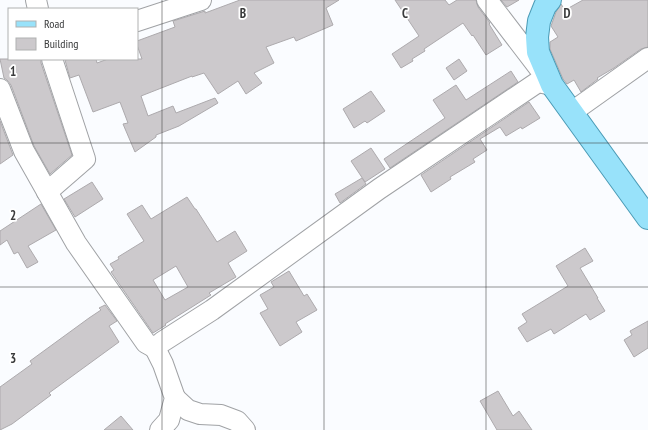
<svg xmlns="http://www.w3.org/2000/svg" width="648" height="430" font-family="'PT Sans Narrow',sans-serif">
<rect width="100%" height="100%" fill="#fafcff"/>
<!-- building -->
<g fill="#ccc9cc" stroke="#adaaad" fill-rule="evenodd">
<polygon points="240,0 339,0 326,8 333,25 296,41 294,37 266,47 274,63 254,73 262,83 246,94 238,81 218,94 204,73 192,77 192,76 141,96 148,116 173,106 176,113 215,98 218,103 179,126 156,135 156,137 135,152 123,124 128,123 120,102 93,112 79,75 70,78 65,60 70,59 96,59 97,63 108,59 142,59 137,45 137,41 175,27 173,21 205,11 205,13"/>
<polygon points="395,0 445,0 449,5 457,0 476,0 478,7 490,23 489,24 502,45 486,55 473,35 472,36 463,23 424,49 425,51 412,59 413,61 401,68 392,54 419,36"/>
<polygon points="501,0 519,0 507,7"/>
<polygon points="583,0 648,0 648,47 641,49 614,68 597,78 598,79 581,92 574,80 567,84 563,79 550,49 550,42 558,37 551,26 556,12 561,4 565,10"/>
<polygon points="0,59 41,59 41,63 72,155 50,174 34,146 11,85 7,80 4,78"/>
<polygon points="459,59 467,71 454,80 446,68"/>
<polygon points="511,71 518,82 390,168 384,159 445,118 433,100 456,85 466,100"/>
<polygon points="371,91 385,111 367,123 365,121 354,128 343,109"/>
<polygon points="529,102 540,118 522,129 521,127 506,136 500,127 480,139 487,150 473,159 475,162 450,177 451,179 431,192 421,175"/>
<polygon points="0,121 13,155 0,164"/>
<polygon points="371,148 385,169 365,182 351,161"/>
<polygon points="362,178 366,184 340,203 335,194"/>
<polygon points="92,182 103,199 75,217 64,199"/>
<path d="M187,197L195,209H196L217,242L235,231L247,251L228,263L236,277L209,293L211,295L165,324L166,325L153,333L111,272L114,270L110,264L119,259L118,257L144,241L127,214L142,205L151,219ZM176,266L188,287L165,300L153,280Z"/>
<polygon points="41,204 56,230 28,246 38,262 27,268 18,252 14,254 7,240 0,245 0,231"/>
<polygon points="585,248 593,261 580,268 598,298 597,298 605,311 590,320 586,314 554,334 551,329 527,342 518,328 527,322 522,314 568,286 556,266"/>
<polygon points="289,271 304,296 307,294 317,310 296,322 302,332 280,346 260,313 268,309 260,295 274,287 271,282"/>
<polygon points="105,305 117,321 109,326 119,342 49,393 51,395 12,424 0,430 0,387 32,364 30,361 89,318 101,310 99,308"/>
<polygon points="648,321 648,348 634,357 624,340 632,335 630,331"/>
<polygon points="498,391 513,416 519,411 532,430 497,430 480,401"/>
<polygon points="121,416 133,430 104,430"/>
</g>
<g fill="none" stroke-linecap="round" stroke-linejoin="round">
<defs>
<g id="minor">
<polyline points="36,0 38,9"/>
<polyline points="137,21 201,0"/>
<polyline points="0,89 24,151 76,243 146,343 155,348"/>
<polyline points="572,112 648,58"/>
<polyline points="47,192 85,159 52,59"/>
<polyline points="175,398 188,410 200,414 221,415 237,421 245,430"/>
<polyline points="160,430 169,420 175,398 163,364 155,348 162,342 212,310 379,189 538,82 552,85 487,0"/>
</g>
<polyline id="major" points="550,0 545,6 539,21 537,37 538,52 552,85 648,218"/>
</defs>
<!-- minor casing -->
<use href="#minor" stroke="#a0a2a5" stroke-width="22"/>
<!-- major casing -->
<use href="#major" stroke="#4b9bb6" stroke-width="24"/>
<!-- minor -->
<use href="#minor" stroke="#fff" stroke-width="20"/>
<!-- major -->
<use href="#major" stroke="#98e2fa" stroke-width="22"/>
</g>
<!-- grid -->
<path fill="none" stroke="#3a3b3c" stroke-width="1" stroke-opacity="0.55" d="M162,0V430M324,0V430M486,0V430M0,143H648M0,287H648"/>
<g font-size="13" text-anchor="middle" font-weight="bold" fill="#3a3b3c" stroke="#fff" stroke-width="3.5" stroke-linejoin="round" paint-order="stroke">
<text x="243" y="18">B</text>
<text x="405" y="18">C</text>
<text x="567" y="18">D</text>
<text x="13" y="76">1</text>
<text x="13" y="220">2</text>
<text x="13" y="363">3</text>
</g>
<!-- legend -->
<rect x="8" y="8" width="130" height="52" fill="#ffffff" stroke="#b0b1b1"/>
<rect x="16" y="21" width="20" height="6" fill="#98e2fa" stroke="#b0b1b1"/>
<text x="44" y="28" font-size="12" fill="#3a3b3c">Road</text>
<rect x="16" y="38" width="20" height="12" fill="#ccc9cc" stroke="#b0b1b1"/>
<text x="44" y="48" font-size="12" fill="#3a3b3c">Building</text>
</svg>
